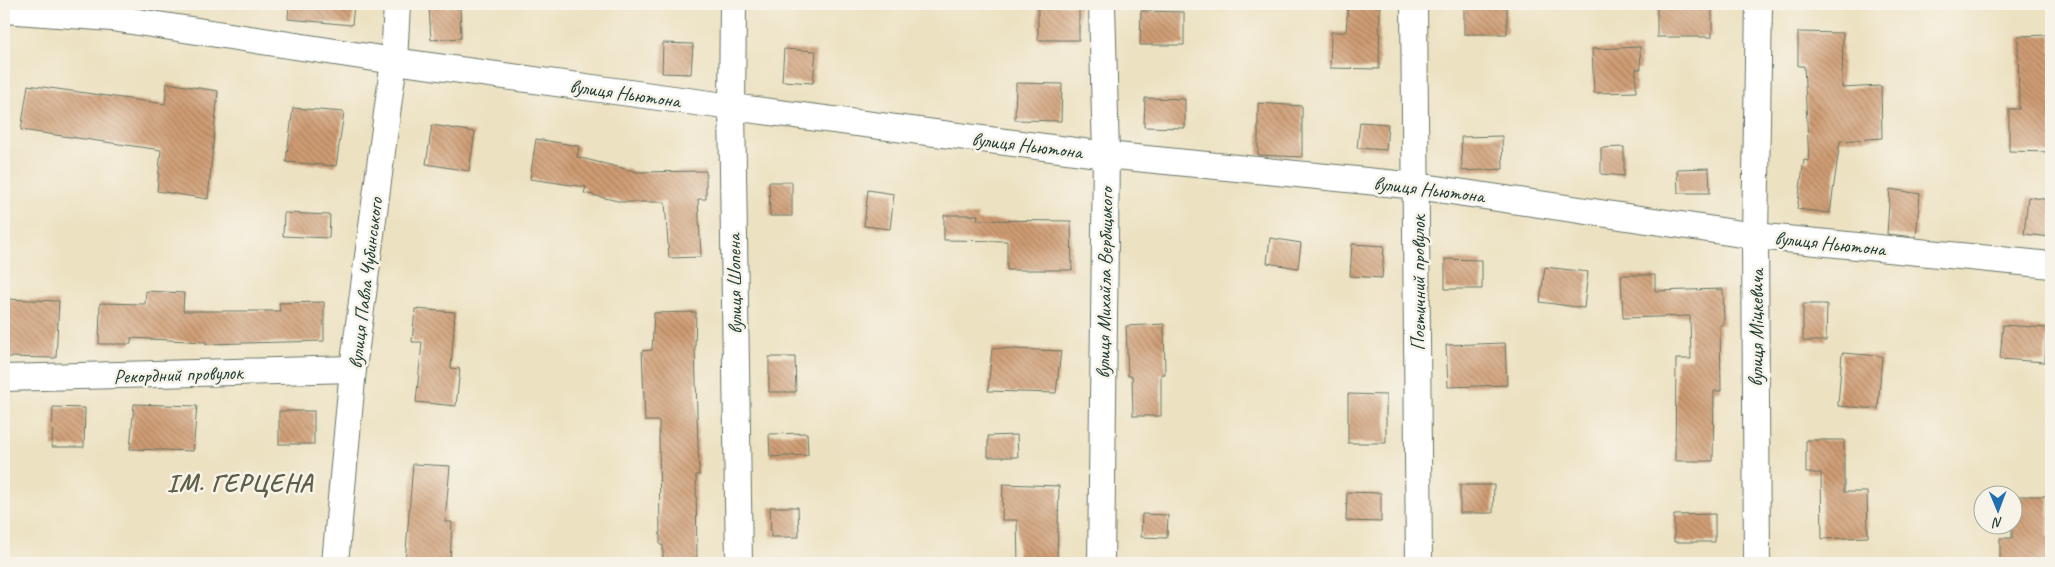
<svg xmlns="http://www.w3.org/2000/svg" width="2055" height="567" font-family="Caveat,sans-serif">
<defs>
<pattern id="building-back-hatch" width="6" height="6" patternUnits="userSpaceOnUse" patternTransform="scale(1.25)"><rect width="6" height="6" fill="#cf9c73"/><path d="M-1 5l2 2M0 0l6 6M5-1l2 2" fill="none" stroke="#a7805f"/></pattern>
</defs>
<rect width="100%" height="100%" fill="#f7f3e8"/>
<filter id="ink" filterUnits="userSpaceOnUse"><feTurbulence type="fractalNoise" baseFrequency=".02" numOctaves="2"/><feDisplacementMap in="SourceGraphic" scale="10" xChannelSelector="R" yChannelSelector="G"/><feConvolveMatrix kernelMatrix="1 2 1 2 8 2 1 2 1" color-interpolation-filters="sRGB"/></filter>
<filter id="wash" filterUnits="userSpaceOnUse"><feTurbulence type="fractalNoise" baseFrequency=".0096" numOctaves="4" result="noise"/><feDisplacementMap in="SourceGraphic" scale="20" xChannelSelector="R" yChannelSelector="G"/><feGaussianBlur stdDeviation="1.12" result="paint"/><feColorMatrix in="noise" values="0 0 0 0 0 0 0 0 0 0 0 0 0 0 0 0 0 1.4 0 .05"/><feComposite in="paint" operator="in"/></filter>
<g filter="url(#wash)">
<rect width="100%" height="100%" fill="#ece1c1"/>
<g id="blocks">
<!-- building -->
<g fill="url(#building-back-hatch)">
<polygon points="289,4 354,4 352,25 288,19"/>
<polygon points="1348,4 1380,4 1379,69 1330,68 1331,32 1346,32"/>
<rect x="1464" y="4" width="43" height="30"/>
<rect x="1657" y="4" width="55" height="33"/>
<rect x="1038" y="5" width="41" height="35"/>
<polygon points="460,6 461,38 431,40 429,7"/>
<polygon points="1141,11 1184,12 1184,45 1140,45"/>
<polygon points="1798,32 1843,33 1842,88 1881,86 1882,138 1840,141 1830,213 1797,209 1804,160 1809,161 1804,66 1798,66"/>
<polygon points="2051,35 2051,152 2009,151 2009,109 2019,109 2018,36"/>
<polygon points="663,43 693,44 691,74 662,73"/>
<polygon points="1640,47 1641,69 1636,69 1636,92 1594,93 1592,49"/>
<polygon points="784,49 816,51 813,83 782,81"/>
<polygon points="167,83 218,91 208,199 157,191 161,150 21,130 28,85 165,104"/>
<polygon points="1016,83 1062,84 1061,121 1015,120"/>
<polygon points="1145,98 1185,99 1185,128 1144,127"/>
<polygon points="1258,103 1302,106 1302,157 1258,155"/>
<polygon points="293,108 344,112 336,166 286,162"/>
<polygon points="1360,122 1388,124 1386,150 1357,148"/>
<polygon points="432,125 475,132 469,171 426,164"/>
<polygon points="1502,136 1503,169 1462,171 1461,137"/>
<polygon points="536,139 579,146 577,157 638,172 706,171 706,199 698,199 701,257 669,258 665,202 622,202 584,193 586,187 530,179"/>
<polygon points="1624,147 1624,176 1601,174 1601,148"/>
<polygon points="1709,168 1710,193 1678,193 1677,169"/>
<polygon points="769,182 792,182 792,216 770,216"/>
<polygon points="1890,189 1920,194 1916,237 1887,234"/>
<polygon points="868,190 894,194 890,229 864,226"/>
<polygon points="2028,197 2051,200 2051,237 2024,234"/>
<polygon points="284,213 330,215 329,238 283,236"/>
<polygon points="944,215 978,215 977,220 1071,221 1072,270 1007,270 1007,241 944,240"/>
<polygon points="1270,238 1301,243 1298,268 1267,263"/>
<polygon points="1352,244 1384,246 1382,278 1350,276"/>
<polygon points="1445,259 1482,260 1482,289 1445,289"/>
<polygon points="1545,267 1588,272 1584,308 1540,302"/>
<polygon points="1621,275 1655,275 1655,291 1723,289 1724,325 1720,325 1721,391 1714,391 1713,461 1675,461 1676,359 1691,359 1690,316 1623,318"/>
<polygon points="146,291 184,293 183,311 280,311 279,303 324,302 324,341 206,344 206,342 131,338 131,344 99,344 100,303 145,304"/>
<polygon points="4,299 59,301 56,358 4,357"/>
<polygon points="1803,304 1827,304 1826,341 1803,341"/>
<polygon points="415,309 455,312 451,368 460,369 456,406 416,402 422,342 412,342"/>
<polygon points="696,312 695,349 699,475 696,475 697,563 663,563 663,545 660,545 659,421 645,421 642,351 652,350 654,313"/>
<polygon points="1164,324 1165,374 1161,374 1161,416 1133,416 1132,376 1128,376 1126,326"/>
<polygon points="2003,325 2047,328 2045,362 2000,359"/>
<polygon points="1505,343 1507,385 1448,387 1446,345"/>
<polygon points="992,348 1061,351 1056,393 988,391"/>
<polygon points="1842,353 1882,356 1878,409 1838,406"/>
<polygon points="769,357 795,357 796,392 769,392"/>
<polygon points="1348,394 1386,395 1386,443 1348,443"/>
<polygon points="134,404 197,406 193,451 130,449"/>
<polygon points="53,407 85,408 84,447 52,447"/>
<rect x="279" y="411" width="35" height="33"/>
<polygon points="807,433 808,455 770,457 769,434"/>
<polygon points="1017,435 1018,457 988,457 988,436"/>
<polygon points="1806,440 1844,440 1844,492 1867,492 1868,537 1822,539 1821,473 1806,473"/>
<polygon points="413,464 450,466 445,522 452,522 450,563 405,563"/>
<polygon points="1003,484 1059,486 1057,563 1018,563 1017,520 1002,520"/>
<polygon points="1460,485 1494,485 1493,513 1460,513"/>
<polygon points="1347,492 1381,493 1381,522 1346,521"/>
<polygon points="2012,496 2049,496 2048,537 2051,537 2051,563 2000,563 2000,538 2012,538"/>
<polygon points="770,507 798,507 799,537 771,537"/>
<polygon points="1142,514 1168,515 1167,538 1141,537"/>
<polygon points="1715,514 1715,542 1674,542 1674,515"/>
</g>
</g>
</g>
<g filter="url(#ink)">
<use href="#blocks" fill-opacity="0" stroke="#677665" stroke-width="1"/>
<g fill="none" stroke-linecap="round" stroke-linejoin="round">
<defs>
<g id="minor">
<polyline points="733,4 732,107 739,563"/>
<polyline points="1414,4 1419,563"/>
<polyline points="4,10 112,18 394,61 732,107 1106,155 1417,186 1755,236 2051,265"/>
<polyline points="4,378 353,369"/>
<polyline points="335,563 353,369 394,61 397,4"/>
<polyline points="1101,563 1106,155 1102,4"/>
<polyline points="1757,563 1755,236 1759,4"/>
</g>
</defs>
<!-- minor casing -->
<use href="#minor" stroke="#677665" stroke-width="28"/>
<!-- minor -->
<use href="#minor" stroke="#fff" stroke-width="26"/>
</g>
</g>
<g text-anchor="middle" stroke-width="5" stroke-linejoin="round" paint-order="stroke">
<!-- street labels -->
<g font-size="20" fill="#1f3d34" stroke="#f7f3e8">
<text transform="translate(625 93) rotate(8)" y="7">вулиця Ньютона</text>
<text transform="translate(1027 145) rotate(7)" y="7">вулиця Ньютона</text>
<text transform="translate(1429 189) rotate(7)" y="7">вулиця Ньютона</text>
<text transform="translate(1830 243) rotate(6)" y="7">вулиця Ньютона</text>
<text transform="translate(365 283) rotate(-83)" y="7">вулиця Павла Чубинського</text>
<text transform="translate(1104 283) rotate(-89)" y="7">вулиця Михайла Вербицького</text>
<text transform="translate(1418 283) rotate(-90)" y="7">Поетичний провулок</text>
<text transform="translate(734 284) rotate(-91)" y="7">вулиця Шопена</text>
<text transform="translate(1756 328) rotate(-90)" y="7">вулиця Міцкевича</text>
<text transform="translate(178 374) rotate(-2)" y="7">Рекордний провулок</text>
</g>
<!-- district labels -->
<g font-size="25" font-weight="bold" letter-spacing="1" fill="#5d5e4a" stroke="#f7f3e8">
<text x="240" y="491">ІМ. ГЕРЦЕНА</text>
</g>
</g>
<!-- margin -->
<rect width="2055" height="567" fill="none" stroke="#f7f3e8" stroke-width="20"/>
<!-- north arrow -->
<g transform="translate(1998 510) rotate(179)"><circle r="24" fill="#f7f3e8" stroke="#a1aaa0"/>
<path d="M0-4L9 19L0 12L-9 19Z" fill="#1f6fb2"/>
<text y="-8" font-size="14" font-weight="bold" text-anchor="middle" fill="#1f3d34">N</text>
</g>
</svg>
